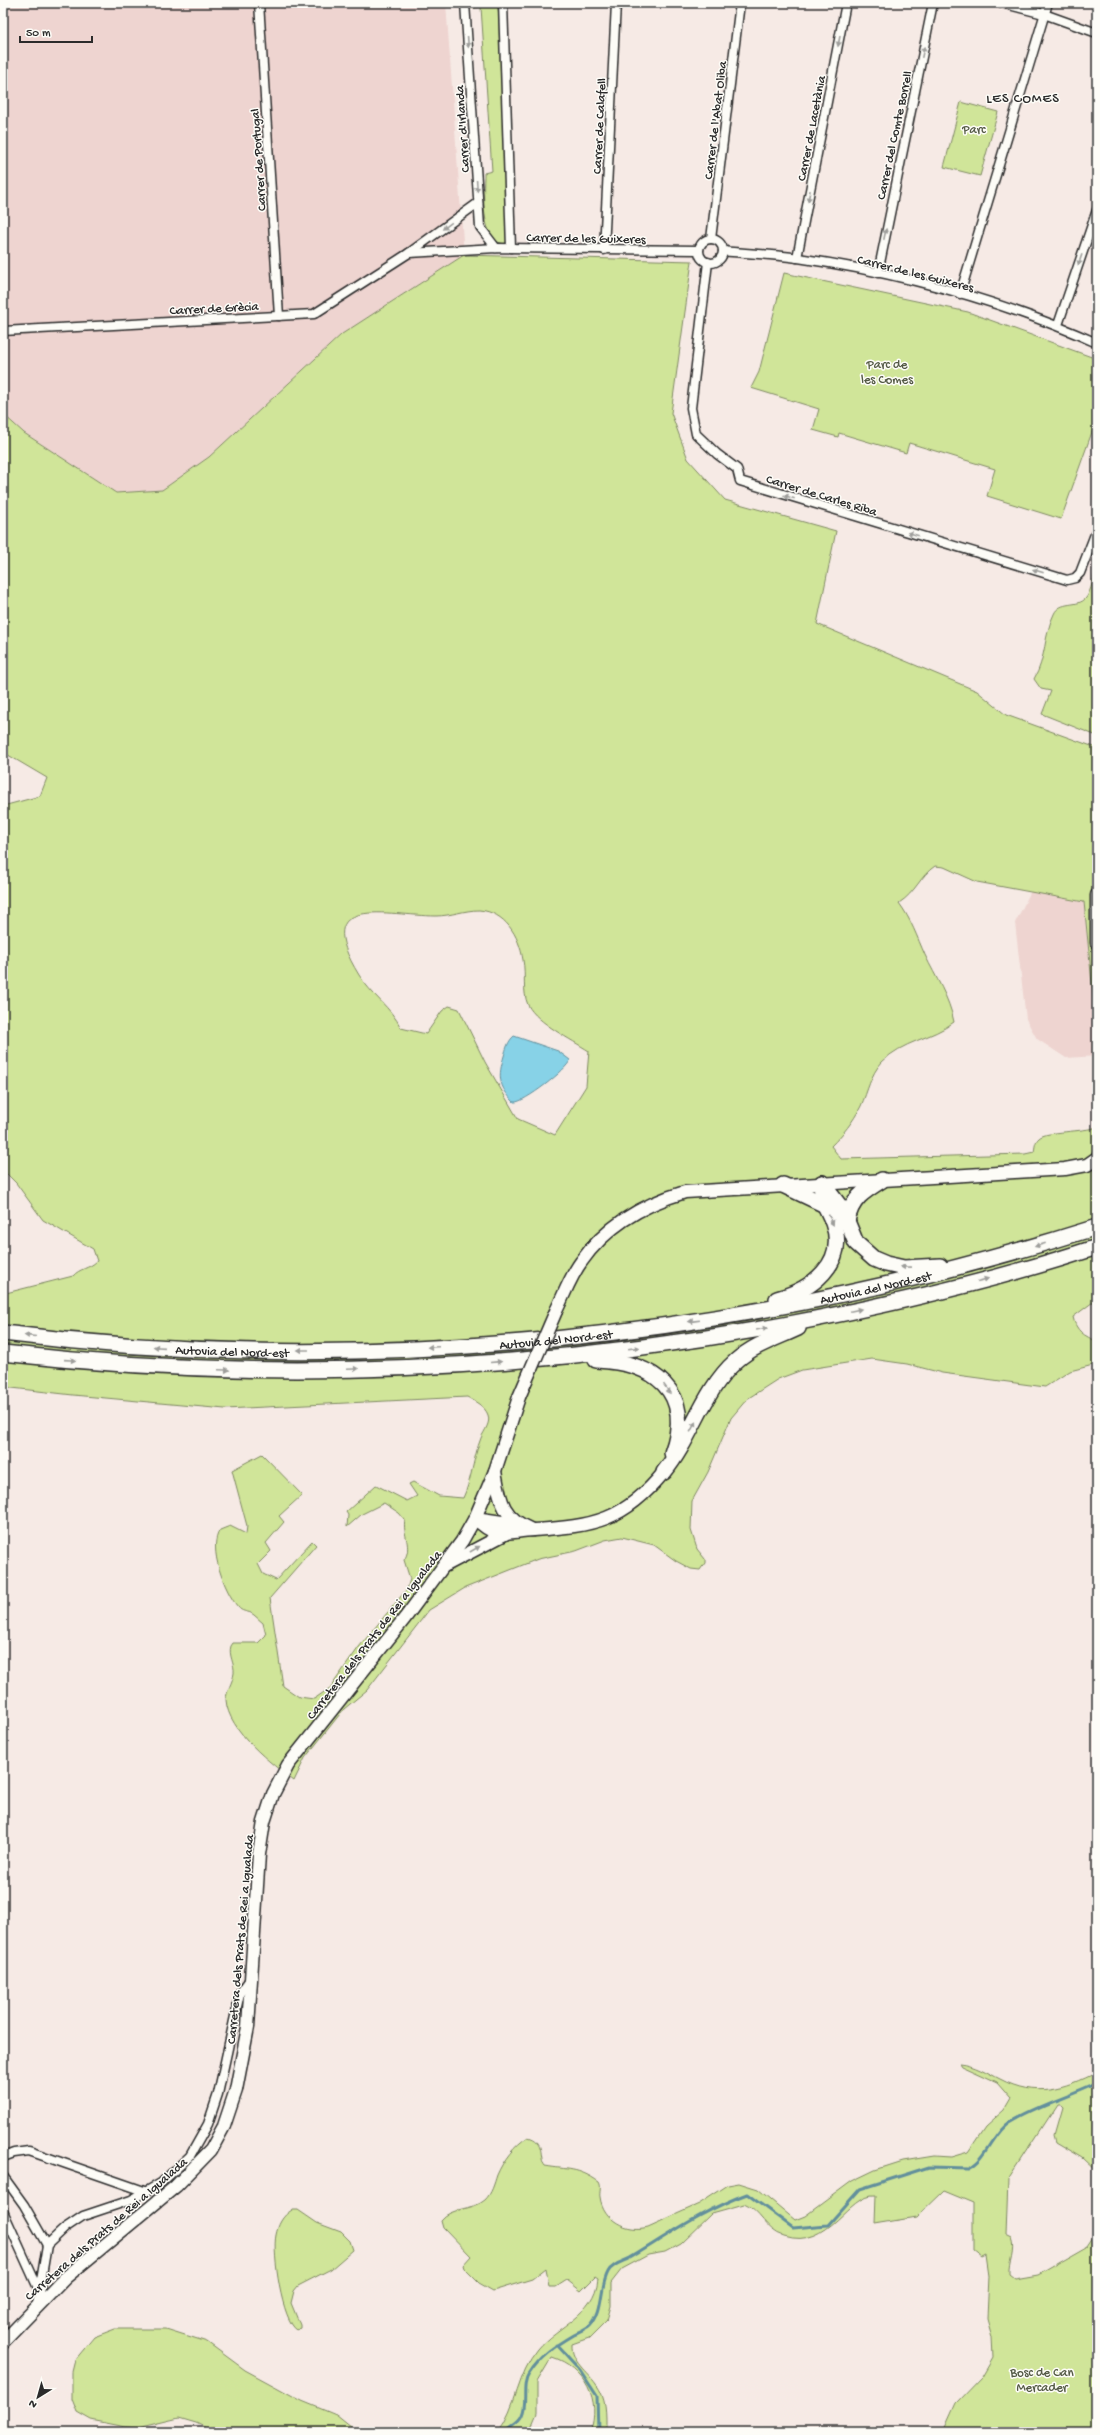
<svg xmlns="http://www.w3.org/2000/svg" width="1100" height="2435" font-family="'Gochi Hand',sans-serif">
<rect width="100%" height="100%" fill="#f6eae5"/>
<filter id="ink" filterUnits="userSpaceOnUse"><feTurbulence type="fractalNoise" baseFrequency=".025" numOctaves="2"/><feDisplacementMap in="SourceGraphic" scale="8" xChannelSelector="R" yChannelSelector="G"/><feConvolveMatrix kernelMatrix="1 2 1 2 8 2 1 2 1" color-interpolation-filters="sRGB"/></filter>
<g filter="url(#ink)">
<!-- built -->
<g fill="#eed4d0">
<polygon points="3,3 446,3 464,255 342,334 209,457 162,490 116,493 24,433 3,414"/>
<polygon points="1031,891 1084,902 1097,1034 1097,1056 1066,1058 1037,1039 1026,1019 1015,923"/>
</g>
<!-- green -->
<g fill="#d0e599" stroke="#7e8862" fill-rule="evenodd">
<path d="M472,3H498L508,244C479,246 484,191 484,173L492,171L481,7L473,8Z"/>
<polygon points="961,102 998,112 980,176 944,167"/>
<path d="M464,255L692,261L671,413L688,459L725,500L836,531L817,624L977,691L1006,715L1097,748V1034L1084,902L977,882L944,867L935,866C920,876 916,892 899,903C911,919 917,937 925,955C936,978 949,997 954,1022C932,1039 902,1041 882,1062C870,1075 868,1091 861,1106C853,1122 843,1134 831,1146L841,1159L1025,1154L1034,1152C1035,1147 1035,1141 1039,1138C1046,1131 1084,1132 1097,1127V1299L1073,1317C1076,1331 1084,1336 1097,1341V1364L1070,1371L1045,1387L942,1373L907,1364L872,1359L802,1370L778,1379L747,1399L731,1418L708,1472L692,1501L691,1530L697,1549L705,1559V1563L700,1570L691,1569L676,1561L654,1545L622,1537L605,1540L576,1551L538,1559L465,1588L429,1610L367,1690L344,1709L305,1758L294,1781C272,1764 228,1731 226,1700C226,1691 233,1682 234,1673C235,1664 228,1655 231,1646L233,1643H258L266,1635L263,1623C259,1620 255,1615 251,1613C246,1611 242,1612 238,1607C225,1592 207,1547 220,1530L230,1526L246,1534L247,1526L232,1470L262,1454L302,1495L279,1516L284,1522L266,1543L271,1551L258,1564L263,1574L276,1580L312,1541L316,1545L270,1598L283,1686L299,1697L314,1699L330,1688L359,1647L407,1589L410,1579L404,1560C413,1547 402,1534 405,1520L399,1513L384,1503L362,1514L347,1527L348,1515L346,1512L376,1485L407,1501L417,1496L409,1484L413,1482L439,1496L463,1498C472,1479 473,1458 481,1438C484,1431 491,1423 488,1415C485,1406 474,1401 467,1397L225,1409L73,1395L3,1387V1290L6,1293L73,1276C80,1268 89,1269 97,1261L93,1249L43,1220L16,1183L3,1170V806L40,796L47,778L3,752V414L24,433L116,493L162,490L209,457L342,334ZM479,910C505,912 519,935 523,960C526,975 522,991 528,1005C537,1023 572,1040 589,1051L586,1086L555,1135L518,1119L485,1062L459,1009L449,1006L442,1011L426,1034L401,1028C391,1007 371,995 359,975C308,892 388,916 436,916C451,916 464,910 479,910Z"/>
<polygon points="784,273 968,312 1097,359 1097,418 1061,519 987,496 995,469 909,443 906,453 839,433 838,437 813,430 819,409 751,388 759,372"/>
<path d="M1097,566V736L1042,714L1051,691L1041,689L1034,679C1046,659 1044,634 1054,614C1060,600 1078,608 1086,598C1091,592 1094,575 1097,566Z"/>
<path d="M960,2063C974,2064 988,2073 1000,2079C1036,2098 1063,2089 1097,2072V2172L1082,2158L1055,2142L1053,2135L1061,2107L1059,2105H1056L1008,2179L1006,2234L1012,2237C1017,2249 1009,2262 1010,2275L1015,2279L1038,2275L1087,2247L1097,2232V2432H943L956,2403L982,2376L993,2357L992,2337L987,2319L989,2276L986,2255L982,2257L973,2250V2203L944,2191L917,2217L875,2224L876,2195C849,2192 830,2251 784,2236C766,2231 760,2210 744,2204L712,2213L680,2244L665,2252L648,2255L622,2269L611,2283V2306L607,2320L589,2338L572,2344C571,2362 587,2371 596,2384C607,2399 606,2414 606,2432H590C602,2401 585,2367 552,2357L537,2382V2413L529,2432H498C517,2407 517,2374 538,2349C558,2325 594,2315 598,2279L595,2277L581,2291L567,2280L556,2287H549L546,2268L532,2279L493,2291L479,2283L464,2268L463,2265L471,2256L443,2227L441,2220C451,2207 472,2211 485,2200C492,2193 494,2184 497,2175C504,2159 514,2146 528,2137C546,2141 538,2157 545,2166C568,2170 578,2167 599,2182C602,2187 599,2192 600,2197C603,2220 627,2233 648,2227L699,2204L728,2185L739,2183L758,2189L795,2220L805,2216L852,2181L875,2170L903,2161L934,2156L951,2157L968,2152L985,2127L1004,2110L1011,2098L997,2082L962,2066Z"/>
<path d="M292,2210H298L317,2223L341,2232L350,2241L353,2250L331,2269L298,2286L294,2291L291,2303L300,2325V2328L297,2330C282,2321 272,2253 276,2235C278,2225 282,2216 292,2210Z"/>
<polygon points="115,2329 166,2329 207,2342 245,2370 302,2401 336,2415 357,2432 215,2432 196,2423 179,2418 137,2428 126,2427 91,2420 77,2412 72,2399 72,2372 75,2360 94,2337"/>
</g>
<!-- water -->
<path fill="#87d2e7" stroke="#628f9c" d="M514,1036L558,1051L570,1060C569,1068 523,1104 514,1102C498,1086 498,1076 504,1056C506,1049 508,1041 514,1036Z"/>
<g fill="none" stroke-linecap="round" stroke-linejoin="round">
<!-- stream -->
<g stroke="#628f9c" stroke-width="3">
<polyline points="557,2345 580,2370 597,2396 598,2432"/>
<path d="M505,2432C510,2425 519,2423 522,2415C528,2403 521,2386 529,2374C540,2356 557,2345 574,2335C580,2332 586,2330 590,2326C604,2311 599,2289 608,2272C612,2264 623,2262 630,2258C668,2235 705,2209 747,2194L793,2228L828,2225L860,2189L929,2167L969,2168C988,2158 993,2133 1010,2122C1037,2105 1068,2097 1097,2083"/>
</g>
<defs>
<g id="street">
<polyline points="259,3 279,316"/>
<polyline points="465,3 480,227 496,248"/>
<polyline points="503,3 511,248"/>
<polyline points="1001,3 1044,14 1097,33"/>
<polyline points="711,239 740,3"/>
<circle cx="711" cy="251" r="12"/>
<polyline points="604,250 616,3"/>
<path d="M723,251C748,254 773,254 798,258C900,273 1003,301 1097,343"/>
<polyline points="409,253 478,203"/>
<polyline points="797,258 846,3"/>
<polyline points="708,262 691,408 696,434 717,454 737,469 740,481 1067,580 1075,578 1080,573 1097,529"/>
<polyline points="878,273 933,3"/>
<polyline points="960,294 1048,3"/>
<polyline points="1058,325 1097,210"/>
<polyline points="3,331 314,314 409,253 496,248 699,250"/>
<polyline points="3,2157 14,2153 29,2151 144,2191"/>
<polyline points="3,2176 24,2205 47,2245"/>
<polyline points="3,2211 38,2288"/>
<polyline points="37,2305 47,2245 65,2228 83,2216 131,2200 161,2183 190,2156 208,2124 218,2094 240,1993 250,1979"/>
</g>
<g id="secondary">
<polyline points="1097,895 1097,943"/>
<path d="M556,1311C564,1295 570,1277 581,1262C606,1226 644,1204 685,1192L1065,1169L1087,1165L1097,1158"/>
<path d="M495,1471C500,1500 502,1518 532,1530"/>
<path d="M475,1518C497,1541 507,1531 534,1530C594,1526 624,1521 664,1472"/>
<polyline points="475,1518 517,1524"/>
<polyline points="446,1565 505,1534"/>
<polyline points="3,2342 65,2278 176,2186 211,2150 224,2126 236,2090 248,2027 259,1854 264,1822 273,1794 288,1765 405,1618 462,1541 475,1518 495,1471 519,1397"/>
</g>
<g id="highway">
<polyline points="822,1183 842,1209 856,1243 874,1259 886,1264 904,1268 940,1266"/>
<polyline points="783,1185 823,1204"/>
<path d="M847,1221C851,1199 864,1191 882,1180"/>
<path d="M777,1299C811,1290 848,1263 833,1223C827,1206 820,1203 822,1183"/>
<path id="s1" d="M3,1333C367,1379 747,1338 1097,1227"/>
<path d="M3,1353C263,1383 527,1372 784,1325C890,1305 995,1281 1097,1247"/>
<path d="M596,1360C653,1362 695,1391 672,1453"/>
<path d="M664,1472C692,1438 703,1390 736,1361C754,1345 776,1338 798,1328"/>
</g>
</defs>
<!-- street casing -->
<use href="#street" stroke="#2b2b2b" stroke-width="11"/>
<!-- secondary casing -->
<use href="#secondary" stroke="#2b2b2b" stroke-width="15"/>
<!-- highway casing -->
<use href="#highway" stroke="#2b2b2b" stroke-width="18"/>
<!-- street -->
<use href="#street" stroke="#fdfcf7" stroke-width="8"/>
<!-- secondary -->
<use href="#secondary" stroke="#fdfcf7" stroke-width="12"/>
<!-- highway -->
<use href="#highway" stroke="#fdfcf7" stroke-width="15"/>
<defs>
<polyline id="secondary-bridge" points="519,1397 556,1311"/>
</defs>
<!-- secondary-bridge casing -->
<use href="#secondary-bridge" stroke="#2b2b2b" stroke-width="15" stroke-linecap="butt"/>
<!-- secondary-bridge -->
<use href="#secondary-bridge" stroke="#fdfcf7" stroke-width="12"/>
</g>
<!-- one-way arrows -->
<defs><path id="oneway-solid" d="M-6-.8H1V-3.2L6.5 0L1 3.2V.8H-6Z"/></defs>
<g fill="#9e9e9b">
<use href="#oneway-solid" transform="translate(839 41) rotate(101)"/>
<use href="#oneway-solid" transform="translate(468 42) rotate(86)"/>
<use href="#oneway-solid" transform="translate(923 52) rotate(-78)"/>
<use href="#oneway-solid" transform="translate(477 186) rotate(86)"/>
<use href="#oneway-solid" transform="translate(809 196) rotate(101)"/>
<use href="#oneway-solid" transform="translate(447 226) rotate(144)"/>
<use href="#oneway-solid" transform="translate(885 234) rotate(-78)"/>
<use href="#oneway-solid" transform="translate(1080 260) rotate(109)"/>
<use href="#oneway-solid" transform="translate(789 497) rotate(-163)"/>
<use href="#oneway-solid" transform="translate(913 534) rotate(-164)"/>
<use href="#oneway-solid" transform="translate(1038 571) rotate(-162)"/>
<use href="#oneway-solid" transform="translate(831 1220) rotate(65)"/>
<use href="#oneway-solid" transform="translate(1040 1245) rotate(163)"/>
<use href="#oneway-solid" transform="translate(906 1267) rotate(-179)"/>
<use href="#oneway-solid" transform="translate(983 1280) rotate(-15)"/>
<use href="#oneway-solid" transform="translate(856 1310) rotate(-12)"/>
<use href="#oneway-solid" transform="translate(694 1321) rotate(173)"/>
<use href="#oneway-solid" transform="translate(762 1329) rotate(-10)"/>
<use href="#oneway-solid" transform="translate(30 1336) rotate(-175)"/>
<use href="#oneway-solid" transform="translate(159 1347) rotate(-176)"/>
<use href="#oneway-solid" transform="translate(433 1347) rotate(177)"/>
<use href="#oneway-solid" transform="translate(634 1348) rotate(-7)"/>
<use href="#oneway-solid" transform="translate(303 1350) rotate(-180)"/>
<use href="#oneway-solid" transform="translate(70 1360) rotate(4)"/>
<use href="#oneway-solid" transform="translate(496 1362) rotate(-5)"/>
<use href="#oneway-solid" transform="translate(353 1369) rotate(-2)"/>
<use href="#oneway-solid" transform="translate(224 1370) rotate(2)"/>
<use href="#oneway-solid" transform="translate(667 1389) rotate(55)"/>
<use href="#oneway-solid" transform="translate(693 1427) rotate(-62)"/>
<use href="#oneway-solid" transform="translate(475 1549) rotate(-30)"/>
</g>
</g>
<g text-anchor="middle" stroke-width="3" stroke-linejoin="round" paint-order="stroke">
<!-- street labels -->
<g font-size="13" fill="#2b2b2b" stroke="#fdfcf7">
<text transform="translate(714 120) rotate(-83)" y="5">Carrer de l'Abat Oliba</text>
<text transform="translate(598 126) rotate(-87)" y="5">Carrer de Calafell</text>
<text transform="translate(810 128) rotate(-79)" y="5">Carrer de Lacetània</text>
<text transform="translate(461 129) rotate(-94)" y="5">Carrer d'Irlanda</text>
<text transform="translate(893 135) rotate(-78)" y="5">Carrer del Comte Borrell</text>
<text transform="translate(257 160) rotate(-94)" y="5">Carrer de Portugal</text>
<text transform="translate(586 237) rotate(1)" y="5">Carrer de les Guixeres</text>
<text transform="translate(916 272) rotate(14)" y="5">Carrer de les Guixeres</text>
<text transform="translate(214 307) rotate(-3)" y="5">Carrer de Grècia</text>
<text transform="translate(822 494) rotate(17)" y="5">Carrer de Carles Riba</text>
<text dy="5" stroke="none"><textPath href="#s1" startOffset="878">Autovia del Nord-est</textPath></text>
<text dy="5" stroke="none"><textPath href="#s1" startOffset="554">Autovia del Nord-est</textPath></text>
<text dy="5" stroke="none"><textPath href="#s1" startOffset="230">Autovia del Nord-est</textPath></text>
<text transform="translate(373 1634) rotate(-52)" y="5">Carretera dels Prats de Rei a Igualada</text>
<text transform="translate(239 1939) rotate(-85)" y="5">Carretera dels Prats de Rei a Igualada</text>
<text transform="translate(105 2228) rotate(-41)" y="5">Carretera dels Prats de Rei a Igualada</text>
</g>
<!-- park labels -->
<g font-size="13" fill="#545a46" stroke="#fdfcf7">
<text x="974" y="133">Parc</text>
<text x="887" y="368">Parc de<tspan x="887" dy="15">les Comes</tspan></text>
<text x="1042" y="2376">Bosc de Can<tspan x="1042" dy="15">Mercader</tspan></text>
</g>
<!-- neighbourhood labels -->
<g font-size="14" letter-spacing="1" fill="#2b2b2b" stroke="#fdfcf7">
<text x="1023" y="102">LES COMES</text>
</g>
</g>
<!-- margin -->
<rect width="1100" height="2435" fill="none" stroke="#fdfcf7" stroke-width="16"/>
<rect x="8" y="8" width="1084" height="2419" fill="none" stroke="#2b2b2b" stroke-width="1.5" filter="url(#ink)"/>
<!-- north arrow -->
<g transform="translate(38 2397) rotate(217)" stroke="#fdfcf7" stroke-width="3" paint-order="stroke">
<path d="M0-3L7 15L0 10L-7 15Z" fill="#2b2b2b"/>
<text y="-6" font-size="11" font-weight="bold" text-anchor="middle" fill="#2b2b2b">N</text>
</g>
<!-- scale -->
<path d="M20 36v6h72v-6" fill="none" stroke="#2b2b2b" stroke-width="2"/>
<text x="26" y="36" font-size="12" fill="#2b2b2b" stroke="#fdfcf7" stroke-width="3" paint-order="stroke">50 m</text>
</svg>
